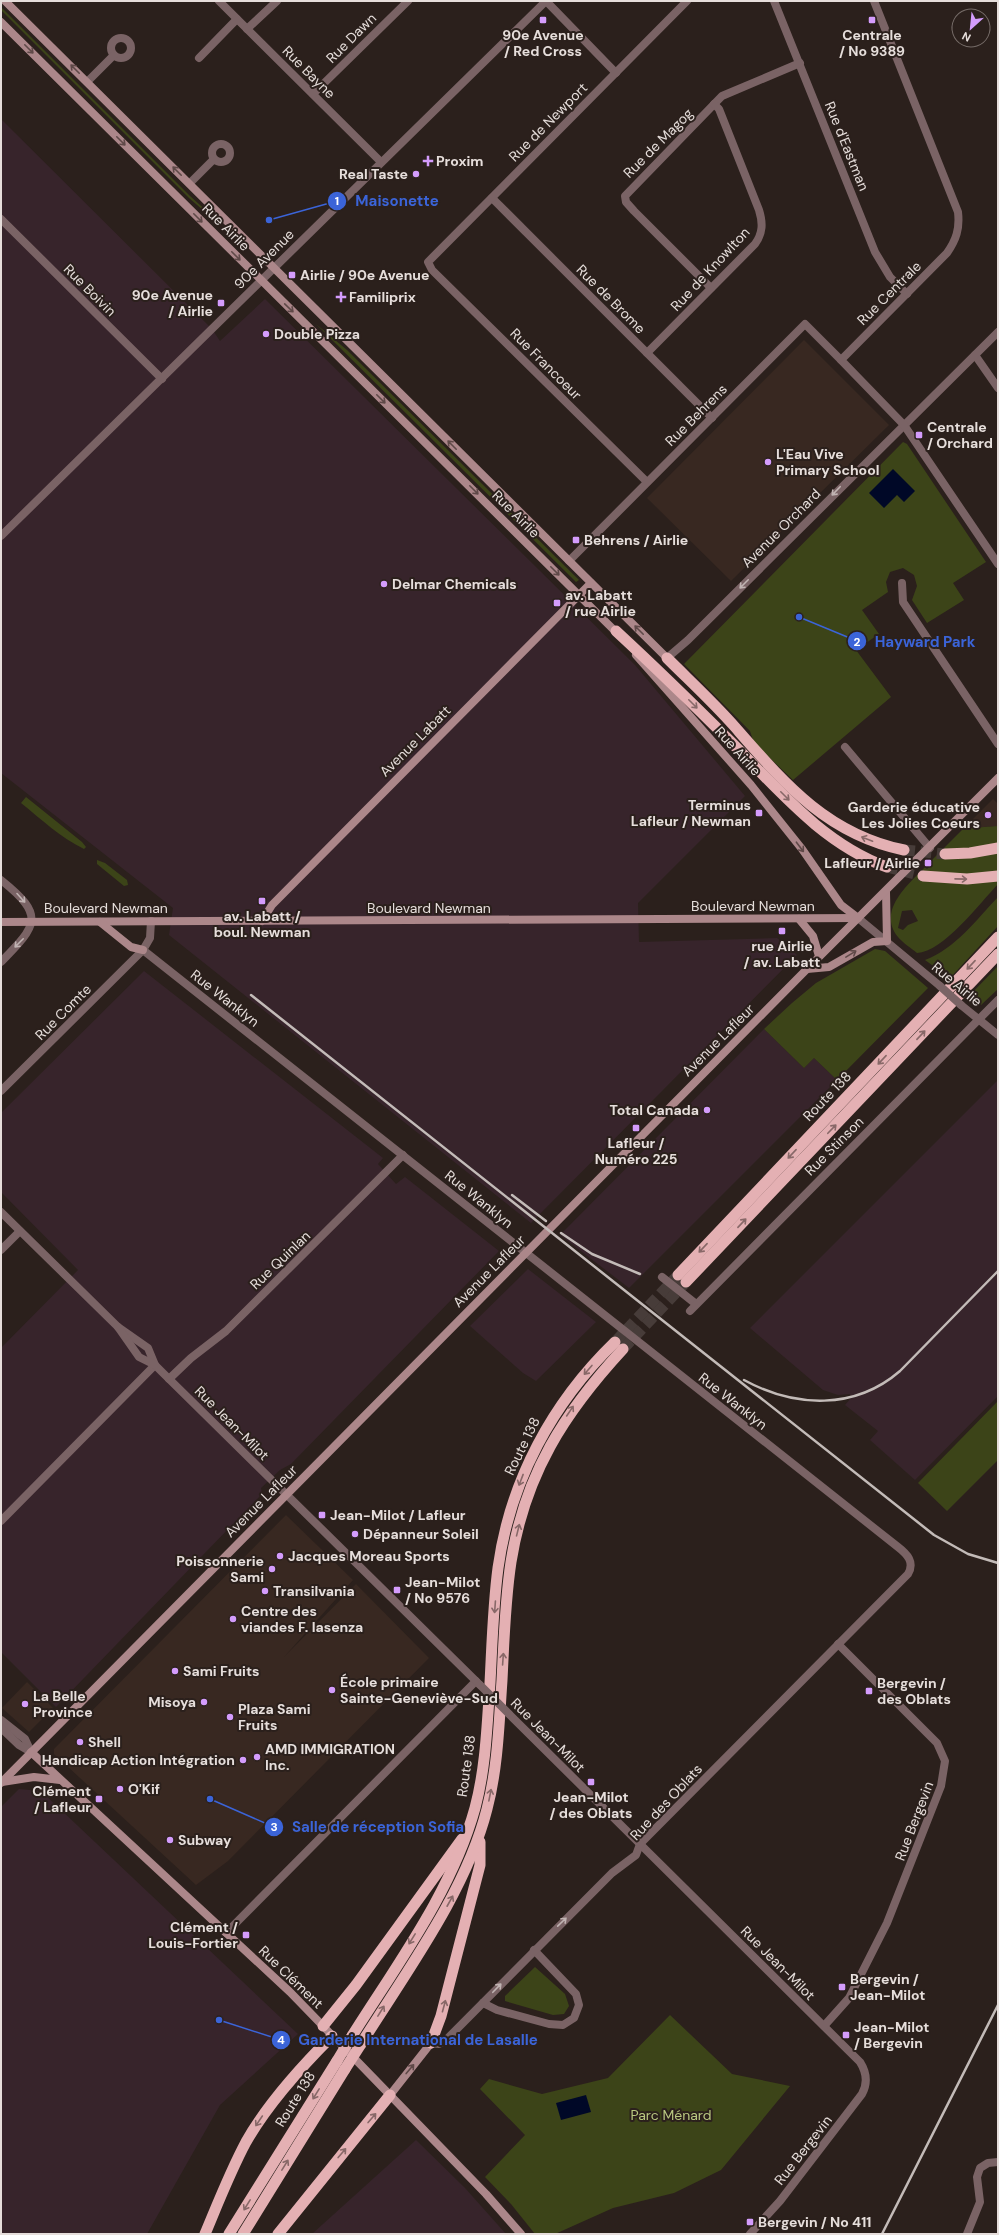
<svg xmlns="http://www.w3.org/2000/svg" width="999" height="2235" font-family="'DM Sans',sans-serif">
<rect width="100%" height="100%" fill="#2b201c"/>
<!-- built -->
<g fill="#382821">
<polygon points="804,340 889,425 731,581 647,498"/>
<polygon points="993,799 998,804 998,826 970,828 967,825"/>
<polygon points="286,1515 353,1580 284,1657 356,1584 429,1658 228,1861 196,1885 54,1754 54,1749"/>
<polygon points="27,1682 53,1708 29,1732 2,1708"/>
</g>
<!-- industrial -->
<g fill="#37242b">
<polygon points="1,119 212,329 220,341 265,299 635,665 745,796 638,903 639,942 777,938 797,955 531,1223 169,935 173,908 1,773"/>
<polygon points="144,971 383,1158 378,1164 396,1184 405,1177 499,1251 291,1464 280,1470 261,1488 262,1494 56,1707 1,1652 1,1348 78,1270 1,1192 1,1113"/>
<polygon points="764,1029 804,1068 814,1058 837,1080 629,1288 560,1235"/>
<polygon points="998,1080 998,1396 915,1480 870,1440 878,1431 845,1405 851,1398 850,1394 838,1395 823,1390 750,1328"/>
<polygon points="528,1269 596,1322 536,1381 523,1373 470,1326"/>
<polygon points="19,1789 41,1791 298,2034 220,2105 147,2234 1,2234 1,1807"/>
<polygon points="416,2140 465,2188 506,2234 312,2234"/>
</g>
<!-- green -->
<g fill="#3c4418" fill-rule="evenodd">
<polygon points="1,7 190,196 220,223 219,224 189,198 1,10"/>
<polygon points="316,324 347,350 579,580 576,582"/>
<polygon points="903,442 907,444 986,562 953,583 964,600 927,623 912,600 917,586 914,575 903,568 890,572 886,582 888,592 862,610 879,634 856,650 891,697 793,780 754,743 750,731 684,664"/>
<path d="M26,797L82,842L86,847L84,849C60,837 42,820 21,803Z"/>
<path d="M967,825L970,828L998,826V843L987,845L998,852V884C980,903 943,952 917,953C911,948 903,943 898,937C877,910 908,885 925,867L927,869L931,865L929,863ZM912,910L918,921L908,925L903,930L898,928L902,911Z"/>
<polygon points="97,860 105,863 127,880 128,885 124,886 97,864"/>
<path d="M998,897V926L950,978L925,960C955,949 977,919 998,897Z"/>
<polygon points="875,949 885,951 928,988 837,1080 814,1058 804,1068 764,1029 792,1003 816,983"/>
<polygon points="998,966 998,989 981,1005 970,995"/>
<polygon points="998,1401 998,1460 947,1511 918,1483"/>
<polygon points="535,1967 565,1994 569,2006 564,2014 553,2015 505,2001 505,1996"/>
<polygon points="670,2015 732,2074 790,2086 721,2170 674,2193 613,2208 555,2234 535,2234 511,2204 485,2177 525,2135 480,2089 489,2079 542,2094 608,2078"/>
</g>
<!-- water -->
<g fill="#000827">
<polygon points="893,469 915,491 904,502 897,495 884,508 869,493"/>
<polygon points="586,2095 591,2112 561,2120 556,2103"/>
</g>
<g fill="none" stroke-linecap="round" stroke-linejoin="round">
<!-- trunk-tunnel -->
<g stroke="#473c39" stroke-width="11" stroke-dasharray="11 5.5" stroke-linecap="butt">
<polyline points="904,850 945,854"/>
<polyline points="887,867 923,876"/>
<polyline points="615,1342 678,1275"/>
<polyline points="623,1349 686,1282"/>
</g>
<!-- minor -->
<g stroke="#7a6365" stroke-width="8">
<polyline points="219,1 381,162"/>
<polyline points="546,1 616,73"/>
<polyline points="774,1 875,252 890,277 907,294"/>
<polyline points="247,29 277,1"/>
<circle cx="121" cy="48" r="10"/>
<polyline points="199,58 237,19"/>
<polyline points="87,82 114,55"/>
<polyline points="313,94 408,1"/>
<circle cx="221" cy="153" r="9"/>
<polyline points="190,183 214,159"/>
<polyline points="492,198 712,418"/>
<polyline points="1,219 162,379"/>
<polyline points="711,288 634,211 626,202 625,196 722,96 800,63"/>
<path d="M647,353L755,244C763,233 763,223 759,210L719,109L714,104"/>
<polyline points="975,355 998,388"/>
<polyline points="647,482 432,270 428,262 687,1"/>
<polyline points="569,561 805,324 841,360"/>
<polyline points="902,583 903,602 998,744"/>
<polyline points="667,658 688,640 998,332"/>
<polyline points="845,747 930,848"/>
<path d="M1,880C46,916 37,925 1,962"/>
<polyline points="858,918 940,986"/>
<polyline points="961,1005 998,1035"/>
<polyline points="1,1091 143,950"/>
<polyline points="1,1250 20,1231"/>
<polyline points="662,1277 696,1304"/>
<polyline points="690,1311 998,1000"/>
<polyline points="169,1379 191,1358 226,1331 403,1155"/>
<polyline points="1,1521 155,1365"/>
<polyline points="1,1720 25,1739 31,1752"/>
<polyline points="1,1728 19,1745 31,1752"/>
<path d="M640,1844L860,2062C867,2073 868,2083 862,2094L780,2201L750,2234"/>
<polyline points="226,1933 476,1681"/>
<polyline points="483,2003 497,2010 549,2024 563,2025 574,2018 579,2005 576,1994 534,1950"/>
<polyline points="824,2026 849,1998 887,1923 941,1786 945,1761 937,1743 838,1644"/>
<polyline points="967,2234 980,2202 977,2177 980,2168 988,2163 998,2162"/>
</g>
<!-- tertiary -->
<g stroke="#7a6365" stroke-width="8">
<path d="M874,1L958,212C960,229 956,240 947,253L841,360L904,425L998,564"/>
<polyline points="1,536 546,1"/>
<path d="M151,921L150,938L143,950L898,1547C907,1554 915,1562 908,1574L640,1844L636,1855L612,1873L445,2041L439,2044L431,2043"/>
<polyline points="1,1212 118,1327 148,1348 155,1365"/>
<polyline points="118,1327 139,1357 155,1365 162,1372 480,1685"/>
<polyline points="509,1714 640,1844"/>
</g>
<!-- secondary -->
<g stroke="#ac878a" stroke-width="8">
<polyline points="5,1 667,658"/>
<polyline points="1,22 618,634"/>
<polyline points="636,655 751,785 802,849 841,905 858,918"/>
<polyline points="799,919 813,936 819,956"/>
<polyline points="262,921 272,905 591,583"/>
<polyline points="1,922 858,918"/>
<polyline points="100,922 131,947 143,950"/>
<polyline points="807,969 829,967 873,942 887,941 886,892"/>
<polyline points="31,1752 290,1992 486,2194 521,2234"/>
<polyline points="2,1782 34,1777 60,1780"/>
<polyline points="1,1783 807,969 998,778"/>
<polyline points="390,2095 431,2043"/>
</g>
<!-- trunk -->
<g stroke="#e4b0b3" stroke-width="11">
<path d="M616,631C656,668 694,705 732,743C779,790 823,844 887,867"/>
<path d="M667,658C690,681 714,703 735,727C785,784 827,834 904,850"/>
<polyline points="945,854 970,853 998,848"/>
<polyline points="923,876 967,879 998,876"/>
<polyline points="678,1275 998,937"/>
<polyline points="686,1282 998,954"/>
<polyline points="323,2026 356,1985 462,1839"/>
<path d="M352,2036C398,1963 452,1891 475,1808C486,1767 487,1724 490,1683C492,1645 493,1606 498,1568C510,1481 552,1403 615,1342"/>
<polyline points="431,2043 441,2016 480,1865 480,1842"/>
<path d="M361,2044C406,1972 466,1892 487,1809C498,1767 499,1723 502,1680C504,1641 505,1601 511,1562C525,1474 564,1413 623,1349"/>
<path d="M205,2234C218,2203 230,2172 246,2142C268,2103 300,2068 332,2036"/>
<polyline points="229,2234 337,2061"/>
<polyline points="243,2234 345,2069"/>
<polyline points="278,2234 390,2095"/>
</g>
<!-- rail -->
<g stroke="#c3bbb8" stroke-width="2.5">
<polyline points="251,995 934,1535 968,1554 998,1563"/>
<polyline points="512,1195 546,1221"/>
<polyline points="561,1233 592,1254 640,1274"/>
<path d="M744,1380C795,1408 855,1410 900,1371L998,1271"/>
<polyline points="882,2234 998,2005"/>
</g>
<!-- minor-bridge -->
<polyline stroke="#7a6365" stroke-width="8" points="940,986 961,1005"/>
<!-- tertiary-bridge -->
<polyline stroke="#7a6365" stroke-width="8" points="480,1685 509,1714"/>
<!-- trunk-bridge -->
<g stroke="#e4b0b3" stroke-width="11">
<polyline points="337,2061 352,2036"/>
<polyline points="345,2069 361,2044"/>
</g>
</g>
<!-- one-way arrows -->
<defs><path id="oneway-shaft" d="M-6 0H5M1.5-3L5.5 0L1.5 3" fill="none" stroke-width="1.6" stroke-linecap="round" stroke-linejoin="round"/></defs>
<g stroke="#5f4948">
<use href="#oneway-shaft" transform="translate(29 49) rotate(45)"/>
<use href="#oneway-shaft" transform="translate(75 69) rotate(-135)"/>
<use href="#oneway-shaft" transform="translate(121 141) rotate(45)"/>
<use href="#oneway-shaft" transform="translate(177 171) rotate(-135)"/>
<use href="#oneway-shaft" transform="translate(198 218) rotate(45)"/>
<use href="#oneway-shaft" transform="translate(236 256) rotate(45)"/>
<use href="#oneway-shaft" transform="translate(289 308) rotate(44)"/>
<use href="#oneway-shaft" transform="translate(381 399) rotate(45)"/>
<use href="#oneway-shaft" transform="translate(452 445) rotate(-135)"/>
<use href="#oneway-shaft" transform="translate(474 490) rotate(45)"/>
<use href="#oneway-shaft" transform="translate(555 571) rotate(45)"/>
<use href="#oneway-shaft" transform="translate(639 630) rotate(-135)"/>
<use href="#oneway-shaft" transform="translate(800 847) rotate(53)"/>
<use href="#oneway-shaft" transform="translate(851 954) rotate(-31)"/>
<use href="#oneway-shaft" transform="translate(410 2069) rotate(-50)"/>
</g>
<g stroke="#c0b3b2">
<use href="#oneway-shaft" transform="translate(836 491) rotate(134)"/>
<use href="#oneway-shaft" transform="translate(744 584) rotate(135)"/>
<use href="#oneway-shaft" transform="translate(21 898) rotate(48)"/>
<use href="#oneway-shaft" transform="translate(19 943) rotate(135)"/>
<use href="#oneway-shaft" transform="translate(562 1922) rotate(-44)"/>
<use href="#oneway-shaft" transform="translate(497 1988) rotate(-46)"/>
</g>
<g stroke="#886868">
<use href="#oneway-shaft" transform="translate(693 704) rotate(45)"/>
<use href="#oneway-shaft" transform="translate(785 796) rotate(45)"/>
<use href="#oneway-shaft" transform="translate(867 839) rotate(-159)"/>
<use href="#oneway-shaft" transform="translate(961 879) rotate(1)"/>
<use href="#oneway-shaft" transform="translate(971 965) rotate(133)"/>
<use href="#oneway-shaft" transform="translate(921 1035) rotate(-47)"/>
<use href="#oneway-shaft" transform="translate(882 1060) rotate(133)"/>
<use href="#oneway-shaft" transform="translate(832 1129) rotate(-46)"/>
<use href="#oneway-shaft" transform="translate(792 1154) rotate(133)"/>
<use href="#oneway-shaft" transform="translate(742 1223) rotate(-47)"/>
<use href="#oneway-shaft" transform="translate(703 1248) rotate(133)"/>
<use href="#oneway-shaft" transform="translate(588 1370) rotate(131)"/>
<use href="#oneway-shaft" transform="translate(570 1411) rotate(-56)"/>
<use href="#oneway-shaft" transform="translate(521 1480) rotate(111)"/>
<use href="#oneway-shaft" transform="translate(518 1530) rotate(-76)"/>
<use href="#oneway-shaft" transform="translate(495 1607) rotate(94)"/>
<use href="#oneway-shaft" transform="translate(503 1659) rotate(-86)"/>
<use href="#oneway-shaft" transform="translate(490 1795) rotate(-79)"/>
<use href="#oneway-shaft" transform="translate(450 1901) rotate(-61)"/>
<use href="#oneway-shaft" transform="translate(412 1939) rotate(122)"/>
<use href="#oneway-shaft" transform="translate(444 2006) rotate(-75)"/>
<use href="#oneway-shaft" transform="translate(381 2011) rotate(-58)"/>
<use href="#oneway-shaft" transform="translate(316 2094) rotate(122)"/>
<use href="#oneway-shaft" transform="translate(372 2118) rotate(-49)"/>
<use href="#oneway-shaft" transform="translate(259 2121) rotate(124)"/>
<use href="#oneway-shaft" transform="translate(342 2153) rotate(-50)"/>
<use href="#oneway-shaft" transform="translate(285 2165) rotate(-58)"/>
<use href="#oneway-shaft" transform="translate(247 2205) rotate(122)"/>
</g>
<!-- markers -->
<g fill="#d49cfc" stroke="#2b201c" stroke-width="1.5">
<rect x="539" y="16" width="8" height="8" rx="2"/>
<rect x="868" y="16" width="8" height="8" rx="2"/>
<path d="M426 155h4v4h4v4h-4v4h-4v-4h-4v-4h4z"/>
<circle cx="416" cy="174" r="4"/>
<rect x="288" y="271" width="8" height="8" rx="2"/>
<path d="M339 291h4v4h4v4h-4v4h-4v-4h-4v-4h4z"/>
<rect x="217" y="299" width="8" height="8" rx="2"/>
<circle cx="266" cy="334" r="4"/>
<rect x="915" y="431" width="8" height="8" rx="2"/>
<circle cx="768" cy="462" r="4"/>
<rect x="572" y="536" width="8" height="8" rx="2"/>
<circle cx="384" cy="584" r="4"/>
<rect x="553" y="599" width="8" height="8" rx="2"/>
<rect x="755" y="809" width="8" height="8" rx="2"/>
<circle cx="988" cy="815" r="4"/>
<rect x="924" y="859" width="8" height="8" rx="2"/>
<rect x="258" y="897" width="8" height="8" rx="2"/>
<rect x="778" y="927" width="8" height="8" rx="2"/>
<circle cx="707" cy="1110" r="4"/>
<rect x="632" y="1124" width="8" height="8" rx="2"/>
<rect x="318" y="1511" width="8" height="8" rx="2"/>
<circle cx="355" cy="1534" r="4"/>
<circle cx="280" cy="1556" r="4"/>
<circle cx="272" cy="1569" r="4"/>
<rect x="393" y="1586" width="8" height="8" rx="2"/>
<circle cx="265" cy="1591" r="4"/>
<circle cx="233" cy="1619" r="4"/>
<circle cx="175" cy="1671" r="4"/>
<circle cx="332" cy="1690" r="4"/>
<rect x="865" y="1687" width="8" height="8" rx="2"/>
<circle cx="204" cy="1702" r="4"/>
<circle cx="25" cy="1704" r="4"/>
<circle cx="230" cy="1717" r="4"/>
<circle cx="80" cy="1742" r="4"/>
<circle cx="257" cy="1757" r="4"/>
<circle cx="243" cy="1760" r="4"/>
<rect x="587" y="1778" width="8" height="8" rx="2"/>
<circle cx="120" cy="1789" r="4"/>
<rect x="95" y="1795" width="8" height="8" rx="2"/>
<circle cx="170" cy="1840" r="4"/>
<rect x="242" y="1931" width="8" height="8" rx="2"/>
<rect x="838" y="1983" width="8" height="8" rx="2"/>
<rect x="842" y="2031" width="8" height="8" rx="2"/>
<rect x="746" y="2218" width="8" height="8" rx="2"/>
</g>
<g text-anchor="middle" stroke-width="4" stroke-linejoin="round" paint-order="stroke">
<!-- poi labels -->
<g font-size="14" font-weight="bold" fill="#e6dedb" stroke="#2b201c" text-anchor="start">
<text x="543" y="40" text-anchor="middle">90e Avenue<tspan x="543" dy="16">/ Red Cross</tspan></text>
<text x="872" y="40" text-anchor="middle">Centrale<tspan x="872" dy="16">/ No 9389</tspan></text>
<text x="436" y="166">Proxim</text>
<text x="408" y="179" text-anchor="end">Real Taste</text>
<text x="300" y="280">Airlie / 90e Avenue</text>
<text x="213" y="300" text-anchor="end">90e Avenue<tspan x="213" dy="16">/ Airlie</tspan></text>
<text x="349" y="302">Familiprix</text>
<text x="274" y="339">Double Pizza</text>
<text x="927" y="432">Centrale<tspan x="927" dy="16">/ Orchard</tspan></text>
<text x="776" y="459">L'Eau Vive<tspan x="776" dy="16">Primary School</tspan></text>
<text x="584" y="545">Behrens / Airlie</text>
<text x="392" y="589">Delmar Chemicals</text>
<text x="565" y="600">av. Labatt<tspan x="565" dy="16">/ rue Airlie</tspan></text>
<text x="751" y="810" text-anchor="end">Terminus<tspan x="751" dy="16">Lafleur / Newman</tspan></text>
<text x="980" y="812" text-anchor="end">Garderie éducative<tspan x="980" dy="16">Les Jolies Coeurs</tspan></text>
<text x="920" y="868" text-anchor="end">Lafleur / Airlie</text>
<text x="262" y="921" text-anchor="middle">av. Labatt /<tspan x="262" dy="16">boul. Newman</tspan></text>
<text x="782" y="951" text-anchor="middle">rue Airlie<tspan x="782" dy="16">/ av. Labatt</tspan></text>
<text x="699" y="1115" text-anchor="end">Total Canada</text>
<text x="636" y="1148" text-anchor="middle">Lafleur /<tspan x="636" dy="16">Numéro 225</tspan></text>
<text x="330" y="1520">Jean-Milot / Lafleur</text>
<text x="363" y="1539">Dépanneur Soleil</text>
<text x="288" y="1561">Jacques Moreau Sports</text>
<text x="264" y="1566" text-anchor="end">Poissonnerie<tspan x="264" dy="16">Sami</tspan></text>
<text x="405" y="1587">Jean-Milot<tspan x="405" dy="16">/ No 9576</tspan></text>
<text x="273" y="1596">Transilvania</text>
<text x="241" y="1616">Centre des<tspan x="241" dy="16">viandes F. Iasenza</tspan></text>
<text x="183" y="1676">Sami Fruits</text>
<text x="340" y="1687">École primaire<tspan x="340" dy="16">Sainte-Geneviève-Sud</tspan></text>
<text x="877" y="1688">Bergevin /<tspan x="877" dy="16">des Oblats</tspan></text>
<text x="33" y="1701">La Belle<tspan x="33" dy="16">Province</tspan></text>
<text x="196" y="1707" text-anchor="end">Misoya</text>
<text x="238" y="1714">Plaza Sami<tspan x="238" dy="16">Fruits</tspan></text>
<text x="88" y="1747">Shell</text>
<text x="265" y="1754">AMD IMMIGRATION<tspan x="265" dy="16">Inc.</tspan></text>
<text x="235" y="1765" text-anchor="end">Handicap Action Intégration</text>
<text x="128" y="1794">O'Kif</text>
<text x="91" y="1796" text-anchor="end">Clément<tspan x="91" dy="16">/ Lafleur</tspan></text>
<text x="591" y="1802" text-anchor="middle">Jean-Milot<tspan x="591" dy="16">/ des Oblats</tspan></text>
<text x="178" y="1845">Subway</text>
<text x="238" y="1932" text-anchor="end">Clément /<tspan x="238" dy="16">Louis-Fortier</tspan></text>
<text x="850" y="1984">Bergevin /<tspan x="850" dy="16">Jean-Milot</tspan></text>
<text x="854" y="2032">Jean-Milot<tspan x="854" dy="16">/ Bergevin</tspan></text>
<text x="758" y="2227">Bergevin / No 411</text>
</g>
<!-- street labels -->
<g font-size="14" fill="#e6dedb" stroke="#2b201c">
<text transform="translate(351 38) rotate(-45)" y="5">Rue Dawn</text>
<text transform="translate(309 72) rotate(45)" y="5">Rue Bayne</text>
<text transform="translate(548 122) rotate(-45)" y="5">Rue de Newport</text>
<text transform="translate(658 143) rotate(-45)" y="5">Rue de Magog</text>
<text transform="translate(847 146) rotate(68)" y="5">Rue d'Eastman</text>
<text transform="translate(226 227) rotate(45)" y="5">Rue Airlie</text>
<text transform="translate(264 259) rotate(-45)" y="5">90e Avenue</text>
<text transform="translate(710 269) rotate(-47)" y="5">Rue de Knowlton</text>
<text transform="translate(90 290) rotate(45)" y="5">Rue Boivin</text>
<text transform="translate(889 293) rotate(-45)" y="5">Rue Centrale</text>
<text transform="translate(611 299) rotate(45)" y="5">Rue de Brome</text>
<text transform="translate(546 364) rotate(45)" y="5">Rue Francoeur</text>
<text transform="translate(696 415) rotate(-45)" y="5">Rue Behrens</text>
<text transform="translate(516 514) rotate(45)" y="5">Rue Airlie</text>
<text transform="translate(781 528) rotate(-45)" y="5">Avenue Orchard</text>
<text transform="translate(415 741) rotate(-45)" y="5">Avenue Labatt</text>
<text transform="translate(738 751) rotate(48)" y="5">Rue Airlie</text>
<text x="753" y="911">Boulevard Newman</text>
<text x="106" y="913">Boulevard Newman</text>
<text x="429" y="913">Boulevard Newman</text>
<text transform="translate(957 984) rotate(40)" y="5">Rue Airlie</text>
<text transform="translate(225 998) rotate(38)" y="5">Rue Wanklyn</text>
<text transform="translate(63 1012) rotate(-45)" y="5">Rue Comte</text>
<text transform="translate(718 1040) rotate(-45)" y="5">Avenue Lafleur</text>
<text transform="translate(827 1096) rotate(-46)" y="5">Route 138</text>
<text transform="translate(834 1146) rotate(-45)" y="5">Rue Stinson</text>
<text transform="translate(479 1199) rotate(39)" y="5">Rue Wanklyn</text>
<text transform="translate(280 1260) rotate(-44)" y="5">Rue Quinlan</text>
<text transform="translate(489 1271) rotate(-45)" y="5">Avenue Lafleur</text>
<text transform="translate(733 1401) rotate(38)" y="5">Rue Wanklyn</text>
<text transform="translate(232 1423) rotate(45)" y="5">Rue Jean-Milot</text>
<text transform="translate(522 1446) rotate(-64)" y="5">Route 138</text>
<text transform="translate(261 1501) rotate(-45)" y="5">Avenue Lafleur</text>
<text transform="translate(548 1735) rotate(45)" y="5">Rue Jean-Milot</text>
<text transform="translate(466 1766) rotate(-82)" y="5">Route 138</text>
<text transform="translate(666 1802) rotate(-47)" y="5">Rue des Oblats</text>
<text transform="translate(914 1821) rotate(-69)" y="5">Rue Bergevin</text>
<text transform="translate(778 1963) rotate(45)" y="5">Rue Jean-Milot</text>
<text transform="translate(291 1977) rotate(44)" y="5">Rue Clément</text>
<text transform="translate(295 2099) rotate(-58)" y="5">Route 138</text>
<text transform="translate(803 2150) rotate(-52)" y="5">Rue Bergevin</text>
</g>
<!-- park labels -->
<g font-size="14" fill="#b9c880" stroke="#2b201c">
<text x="671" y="2120">Parc Ménard</text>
</g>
</g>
<!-- callouts -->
<path fill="none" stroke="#3b64d8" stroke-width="1.5" d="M269 220L337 201M799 617L857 641M210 1799L274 1827M219 2020L281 2040"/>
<g fill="#3b64d8" stroke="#2b201c" stroke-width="1.5">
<circle cx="269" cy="220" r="4"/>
<circle cx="799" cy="617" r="4"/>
<circle cx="210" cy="1799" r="4"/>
<circle cx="219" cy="2020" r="4"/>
<circle cx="337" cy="201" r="10"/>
<circle cx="857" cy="641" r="10"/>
<circle cx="274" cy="1827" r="10"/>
<circle cx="281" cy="2040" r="10"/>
</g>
<g font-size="12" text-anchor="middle" font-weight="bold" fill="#fff">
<text x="337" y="205">1</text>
<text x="857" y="646">2</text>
<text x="274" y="1831">3</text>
<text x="281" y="2044">4</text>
</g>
<g font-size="15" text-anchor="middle" font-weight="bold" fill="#3b64d8" stroke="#2b201c" stroke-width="4" stroke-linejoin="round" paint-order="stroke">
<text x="397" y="206">Maisonette</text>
<text x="925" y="647">Hayward Park</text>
<text x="378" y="1832">Salle de réception Sofia</text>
<text x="418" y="2045">Garderie International de Lasalle</text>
</g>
<!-- border -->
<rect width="999" height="2235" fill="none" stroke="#e6dedb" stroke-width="4"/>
<!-- north arrow -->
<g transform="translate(971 28) rotate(207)"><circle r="19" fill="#2b201c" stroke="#766c68"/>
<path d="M0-3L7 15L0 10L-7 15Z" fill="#d49cfc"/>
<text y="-6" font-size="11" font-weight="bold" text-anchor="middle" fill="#e6dedb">N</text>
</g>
</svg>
